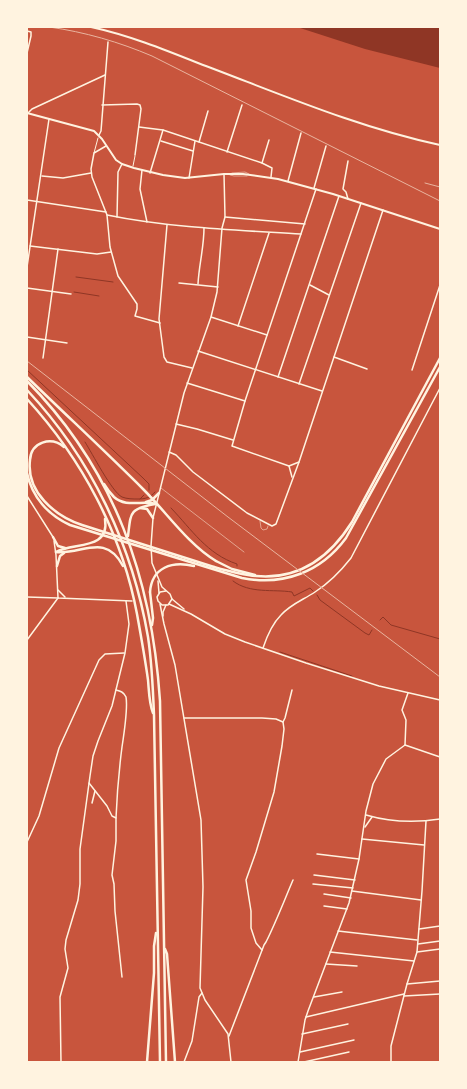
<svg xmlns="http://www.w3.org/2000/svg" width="467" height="1089" font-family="'Golos Text',sans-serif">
<rect width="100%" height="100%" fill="#c8553d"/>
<!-- water -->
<polygon fill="#8f3625" points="297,27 440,27 440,68 365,49"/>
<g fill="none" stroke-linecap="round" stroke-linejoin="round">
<!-- stream -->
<g stroke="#8f3625" stroke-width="1">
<polyline points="76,277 113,282"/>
<polyline points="74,292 99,296"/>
<polyline points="27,370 143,478 149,484 149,490"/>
<path d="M85,442C92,453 112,492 122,497C127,499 133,499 138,499C145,499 150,498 155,492"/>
<polyline points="140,499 144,495"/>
<path d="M171,508C192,530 207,554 237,564V566"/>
<path d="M233,581C250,594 273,589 292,592L294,596L310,588L313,591"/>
<polyline points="317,595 320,600 365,633 369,635 372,630"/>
<polyline points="380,620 383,617 391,625 440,639"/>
<polyline points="280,652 352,676"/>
</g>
<!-- service -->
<g stroke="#fff3e0" stroke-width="0.5">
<polyline points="232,173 245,172 249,174"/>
<polyline points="230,175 234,176 247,176"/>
<polyline points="161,488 244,552"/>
<polyline points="260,521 261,528 263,530 267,529 268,526"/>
</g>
<!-- pedestrian -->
<g stroke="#fff3e0" stroke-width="1">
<polyline points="94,153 98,138"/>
<polyline points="133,166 135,156"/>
</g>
<!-- minor -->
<g stroke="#fff3e0" stroke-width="1.5">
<polyline points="27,31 31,32 31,36 27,53"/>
<polyline points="102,105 137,104 140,105 141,109 135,155"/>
<polyline points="28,113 32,109 105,75"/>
<polyline points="139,127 163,130 262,163 272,168 271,177"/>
<polyline points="99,135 101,131 108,42"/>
<polyline points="161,141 193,151"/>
<polyline points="199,142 208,111"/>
<polyline points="106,146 94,153 91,169 92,177 107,215 110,247 118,276 137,304 137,309 135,316 160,323"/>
<polyline points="227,152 242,105"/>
<polyline points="348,161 343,189 346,192 348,199"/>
<polyline points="262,163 269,140"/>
<polyline points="142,170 140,189 147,222"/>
<polyline points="150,173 163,130"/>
<polyline points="42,176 63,178 91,173"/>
<polyline points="189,178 195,141"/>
<polyline points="288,181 301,133"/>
<polyline points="314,188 326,146"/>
<polyline points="27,200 106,212"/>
<path d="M107,215C171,228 236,230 301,234"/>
<polyline points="117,217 118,172 122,164"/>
<polyline points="225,217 305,224"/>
<polyline points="167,225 159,319 164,357 167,362 192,368"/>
<polyline points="30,246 97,254 111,252"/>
<polyline points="27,267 49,119"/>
<polyline points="179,283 218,287"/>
<path d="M198,284C199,265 204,247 204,228"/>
<polyline points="310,285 329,295"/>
<polyline points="27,288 71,294"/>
<polyline points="211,317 267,335"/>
<polyline points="238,326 269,233"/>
<polyline points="27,337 67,343"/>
<polyline points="198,351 322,391"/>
<polyline points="334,357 367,369"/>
<polyline points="43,358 58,249"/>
<polyline points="412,370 440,285"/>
<polyline points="278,377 339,196"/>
<polyline points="187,383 245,401"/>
<polyline points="299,384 361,203"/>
<polyline points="176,424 197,429 233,440"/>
<polyline points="169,452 176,455 193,472 247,513 272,526 276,524 299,462 383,210"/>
<polyline points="289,466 232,446 245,401 316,189"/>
<polyline points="292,477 289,466 299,462"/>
<polyline points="27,597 58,598"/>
<polyline points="172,599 184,609"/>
<polyline points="169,604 191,614 225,634 245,642 306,663 379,686 440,700"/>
<polyline points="27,640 58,598"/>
<path d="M263,648C267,636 272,624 281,615C291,604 303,600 315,592C329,583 340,572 351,558L440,388"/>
<polyline points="184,718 262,718 276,719 283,722"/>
<polyline points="405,745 440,757"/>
<polyline points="89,783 107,806 112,816 116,818 116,841 112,875 114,884 115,911 122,977"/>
<polyline points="92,803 95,791"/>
<path d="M366,815C390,822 415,823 440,819"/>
<path d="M116,818C117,794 119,770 122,747C124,734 128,708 126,697C124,692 120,691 116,690"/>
<polyline points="365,827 372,817"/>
<polyline points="362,839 424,845"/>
<polyline points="27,842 39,816 59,748 99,660 105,654 124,653"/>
<polyline points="317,854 359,859"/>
<polyline points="314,875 355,880"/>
<polyline points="313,884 353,888"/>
<polyline points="352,891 421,900"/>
<polyline points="324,894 351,898"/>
<polyline points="324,906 347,909"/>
<polyline points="419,929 440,926"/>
<polyline points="338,931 417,940"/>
<polyline points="418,944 440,941"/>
<polyline points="262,950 256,943 251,928 251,911 246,880 256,852 274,792 282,746 284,729 283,722 285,718 292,690"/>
<polyline points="330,952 414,961"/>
<polyline points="417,952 440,949"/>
<polyline points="326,964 357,966"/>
<polyline points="407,984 440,981"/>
<polyline points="404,996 440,994"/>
<polyline points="314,997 342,992"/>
<polyline points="306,1017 404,994"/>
<polyline points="302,1034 348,1024"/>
<path d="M229,1036L264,945L266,942C276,922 284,901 293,880"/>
<polyline points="300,1052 354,1040"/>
<polyline points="61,1062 60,997 68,968 65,949 66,940 78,900 80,884 80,849 90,776 93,756 98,741 112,706 125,653 129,624 126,601"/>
<polyline points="184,1062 192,1041 199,997 202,993"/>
<polyline points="298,1062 305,1020 308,1011 349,903 359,859 366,811 373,784 386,759 405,745 406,720 402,710 408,693"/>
<polyline points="304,1062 349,1052"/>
<polyline points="391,1062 391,1046 407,984 417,952 422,891 426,821"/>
</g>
<!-- tertiary -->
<g stroke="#fff3e0" stroke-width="1.5">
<polyline points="27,496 53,537"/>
<polyline points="54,541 56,555 58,598 132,601"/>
<polyline points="158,581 159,593"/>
<polyline points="58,590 65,597"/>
<polyline points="166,591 160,592 157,597 158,601 162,605 168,605 172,599 170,594 162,587 152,563 151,546 153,518 184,393 211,317 217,292 222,228 225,217 224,174"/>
<polyline points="160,604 164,624 175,665 201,820 203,887 200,988 205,1000 228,1034 231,1062"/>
<polyline points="163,616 163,612 166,605"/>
</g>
<!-- secondary -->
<polyline stroke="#fff3e0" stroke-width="2" points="27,113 94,131 102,139 116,160 122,164 134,168 163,175 185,178 224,174 243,174 278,179 333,194 440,229"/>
<!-- primary -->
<path stroke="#fff3e0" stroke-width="2" d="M91,27C128,35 163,49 198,63C278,93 356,127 440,145"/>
<!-- trunk -->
<g stroke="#fff3e0" stroke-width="2.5">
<path d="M27,377C66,415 106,452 144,490C167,513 188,544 216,561"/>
<path d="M27,381C115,470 152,579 160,701L166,1062"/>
<path d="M27,390C91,458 132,544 148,637C152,663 153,689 154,715L160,1062"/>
<path d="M27,399C82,459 122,534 137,614C141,636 145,658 148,680C149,691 149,703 153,713"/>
<path d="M64,447C51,436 31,442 30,460C26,492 55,516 82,525L214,567"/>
<path d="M104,484C107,489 111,494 114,497C126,508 143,500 156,504"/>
<polyline points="146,502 152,500 159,493"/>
<polyline points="140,508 147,509 153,518"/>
<path d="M128,536C131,512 129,509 155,504"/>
<polyline points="53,537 58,546 65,548"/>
<path d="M56,552C73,542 110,551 105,519"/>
<path d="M56,552C82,555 105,532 123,566"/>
<polyline points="57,566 60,556 64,553"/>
<polyline points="150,592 153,618 152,625"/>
<polyline points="165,949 167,954 175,1062"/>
<polyline points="147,1062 154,973 154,946 156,933"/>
</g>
<!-- motorway -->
<g stroke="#fff3e0" stroke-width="2.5">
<path d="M27,473C32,497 48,515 70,525L242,578C284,586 321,572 346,538L440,367"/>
<polyline points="216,561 232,569 255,575"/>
<path d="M214,567C228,571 242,575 256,576C299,580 330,557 352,522L440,358"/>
<path d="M150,592C152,567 172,561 194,566"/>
</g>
<!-- rail -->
<g stroke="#e9b49f" stroke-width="1">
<path d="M49,27C85,32 119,42 152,56L440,201"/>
<polyline points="425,183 440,187"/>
<polyline points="27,361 228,517 440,677"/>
</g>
</g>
<!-- border -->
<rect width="467" height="1089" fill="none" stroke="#fff3e0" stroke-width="56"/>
</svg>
